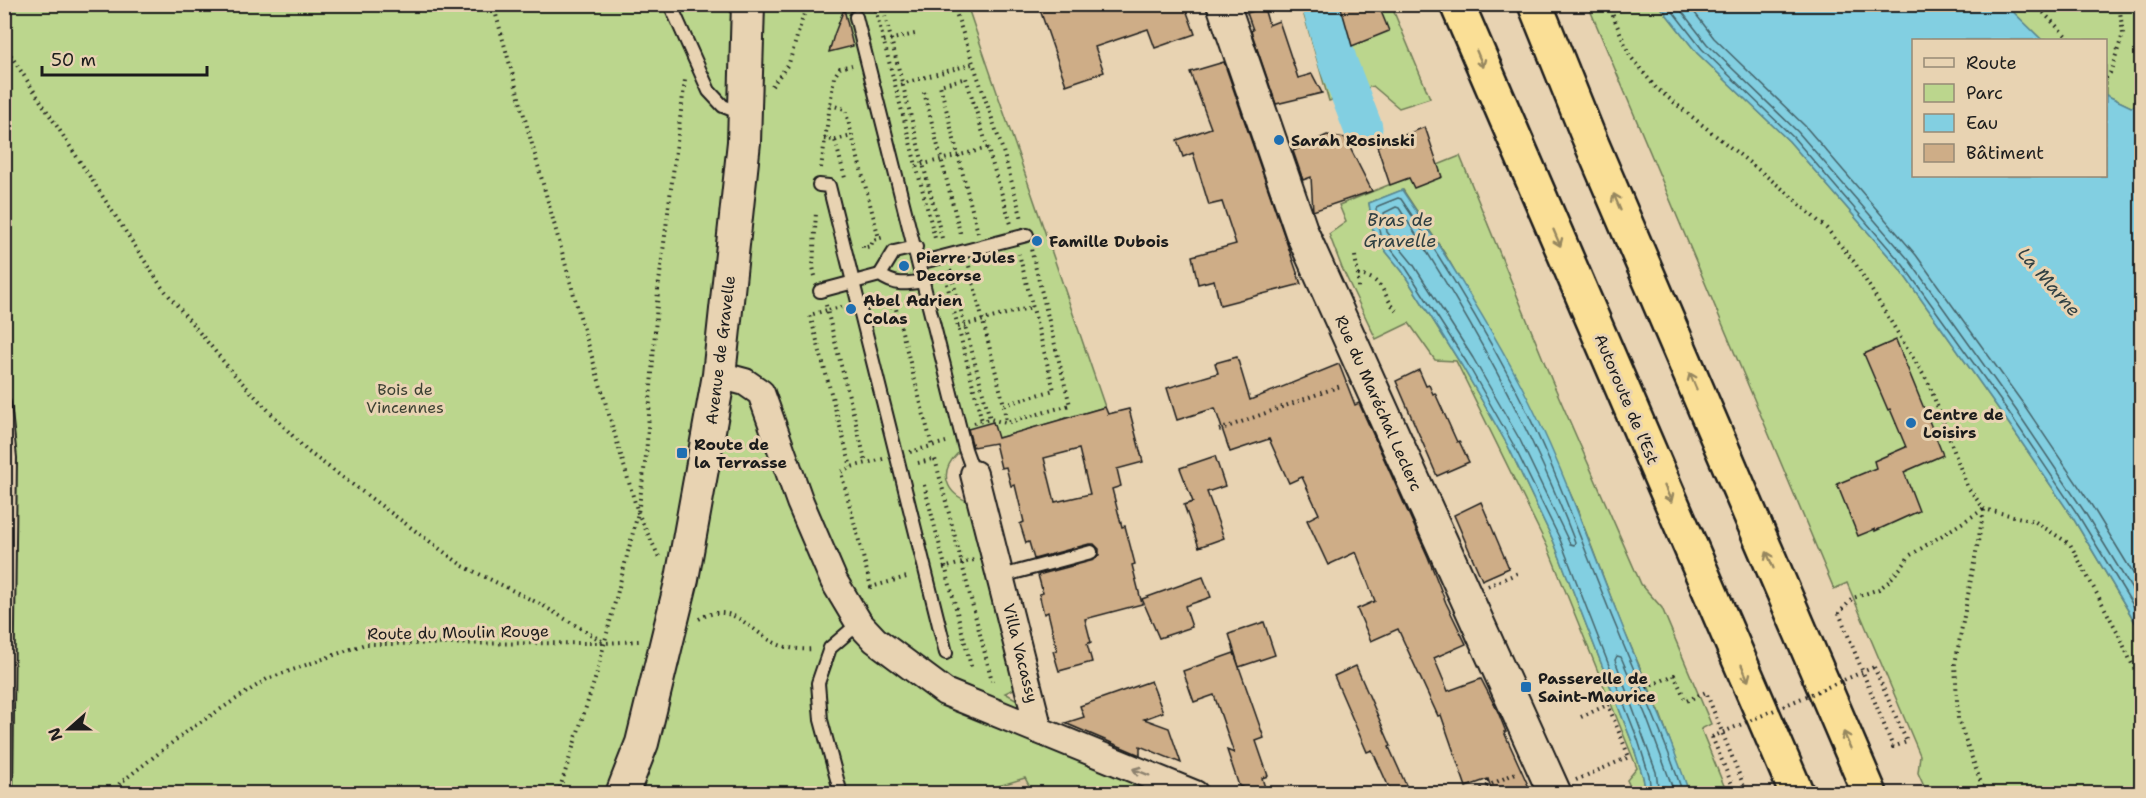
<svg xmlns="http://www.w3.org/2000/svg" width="2146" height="798" font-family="'Shantell Sans',sans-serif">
<rect width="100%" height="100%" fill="#e8d3b2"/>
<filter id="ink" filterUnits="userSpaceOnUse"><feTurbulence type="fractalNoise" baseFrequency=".0167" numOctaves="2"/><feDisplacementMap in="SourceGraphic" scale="12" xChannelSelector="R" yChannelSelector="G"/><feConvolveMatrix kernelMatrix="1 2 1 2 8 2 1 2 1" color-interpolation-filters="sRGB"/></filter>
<g filter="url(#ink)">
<!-- built -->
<polygon fill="#dcc5a2" points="1080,763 1159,794 971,794"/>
<!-- green -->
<g fill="#bbd68d" stroke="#6c7954" stroke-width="1.5">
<path d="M5,5H967L1105,407L974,445C969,448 962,449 957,454C938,473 946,494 970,502L1016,688L1005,693L1021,702L1027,726L1195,793H1033L1025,778L972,794H5Z"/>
<polygon points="1301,5 1391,5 1430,98 1399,108 1373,86 1329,101"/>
<polygon points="1588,5 1659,5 1697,53 1789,141 1899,268 2005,418 2073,518 2141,632 2141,793 1927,793 1918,773 1920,755 1847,583 1834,589"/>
<polygon points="2006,5 2138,5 2140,24 2138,101 2136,106 2131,107 2106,95 2106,40 2042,40"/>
<polygon points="1460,156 1552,381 1641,584 1662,608 1711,724 1701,729 1727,793 1689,793 1659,711 1622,626 1576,506 1520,384 1445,254 1403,190 1369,203 1374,237 1402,271 1462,366 1508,446 1553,540 1632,742 1643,777 1646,793 1633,793 1627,780 1637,768 1548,548 1456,361 1435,360 1409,323 1376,339 1342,268 1329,234 1346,222 1339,205"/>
</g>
<!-- water -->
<g fill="#82cfe1" stroke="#598792" stroke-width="1.5">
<polygon points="1659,5 2006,5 2042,40 1914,40 1914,176 2106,176 2106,95 2131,107 2136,106 2138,101 2140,24 2138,5 2141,5 2141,632 2073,518 2005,418 1899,268 1789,141 1697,53"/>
<path d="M1402,190C1444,252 1485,317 1520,383C1561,461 1589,544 1622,625C1644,681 1671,736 1689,793H1646L1643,777L1632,742L1553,540L1508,446L1462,366L1402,271L1374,237L1369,203Z"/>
</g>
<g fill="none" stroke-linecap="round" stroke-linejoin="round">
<!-- shore -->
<g stroke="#45646b" stroke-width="1.5">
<polyline points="1667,4 1702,49 1793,137 1903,265 2010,414 2078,515 2142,620"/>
<polyline points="1676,4 1707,44 1798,132 1909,260 2016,410 2084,511 2142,606"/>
<polyline points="1688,4 1714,38 1805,126 1916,255 2024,405 2092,506 2142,588"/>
<path d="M1396,207L1399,208C1468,314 1530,424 1575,542L1574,545L1570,544L1520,440L1473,358L1413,264L1387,232L1384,213Z"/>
<path d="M1651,794L1649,775L1638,740L1559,537L1513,444L1467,363L1406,268L1380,235L1376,209L1378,206L1398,198L1401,199C1442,259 1480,322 1514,386C1555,464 1583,548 1617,629C1639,684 1665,737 1683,794"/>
<polyline points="1659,794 1656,772 1615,660 1617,656 1621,657 1646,716 1675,794"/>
</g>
<!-- river -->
<polyline stroke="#82cfe1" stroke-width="39" points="1321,4 1338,63 1363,128"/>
</g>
<!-- building -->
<g fill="#cead87" stroke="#1c1c1c" stroke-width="1.5" fill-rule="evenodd">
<polygon points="1038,4 1184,4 1195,34 1155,48 1148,29 1095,47 1104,72 1066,85"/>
<polygon points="1340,4 1378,4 1389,31 1352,46"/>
<polygon points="1264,8 1269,25 1279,21 1298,78 1312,74 1322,93 1276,104 1251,31 1253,30 1247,13"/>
<polygon points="844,9 853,46 829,52 834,35"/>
<polygon points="1224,62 1301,284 1220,305 1214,280 1198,284 1192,256 1236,244 1222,202 1209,205 1193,153 1183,157 1177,140 1211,128 1190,72"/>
<polygon points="1425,127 1442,177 1414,188 1409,178 1390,185 1377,146"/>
<polygon points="1327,135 1345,138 1372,191 1313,211 1311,177 1303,180 1293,151"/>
<polygon points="1896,340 1943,455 1904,472 1919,511 1875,531 1875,529 1858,536 1837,484 1876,468 1874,461 1906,447 1890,409 1888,410 1864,354"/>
<polygon points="1237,357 1250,400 1339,364 1355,405 1359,403 1428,557 1446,603 1466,644 1434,658 1448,691 1481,679 1498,712 1506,732 1504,732 1532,794 1493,794 1488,779 1466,787 1441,715 1438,716 1398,629 1371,641 1357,609 1375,601 1356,552 1328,565 1307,520 1319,514 1302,477 1289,483 1269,439 1230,452 1215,408 1177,420 1167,388 1218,373 1215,363"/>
<polygon points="1419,370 1426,386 1429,385 1433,394 1435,393 1457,442 1459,441 1469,462 1437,476 1396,381"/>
<path d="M1105,407L1108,414L1129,409L1143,462L1117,469L1121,486L1112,489L1122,527L1125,526L1135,564L1132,565L1142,604L1085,619L1091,642L1087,644L1092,662L1059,671L1053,651L1057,650L1048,612L1044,614L1039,594L1043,593L1038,575L1094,560L1099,555V549L1094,544H1089L1034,559L1029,542L1026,543L1020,524L1024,522L1015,485L1011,486L1006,467L1001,468L995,443L973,447L968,429L993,422L998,438ZM1079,449L1090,494L1055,502L1044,458Z"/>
<polygon points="1215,456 1225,486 1207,492 1224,538 1199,547 1184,505 1193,502 1180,468"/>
<polygon points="1481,502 1509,568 1482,580 1454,515"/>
<polygon points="1203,577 1211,597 1185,606 1192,627 1159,638 1142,599"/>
<polygon points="1264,622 1275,655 1239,667 1229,634"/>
<polygon points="1234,653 1264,738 1256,741 1268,776 1262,778 1267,794 1257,794 1239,786 1227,750 1234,753 1214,695 1194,702 1183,671"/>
<polygon points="1356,666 1391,746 1389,747 1410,794 1392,794 1372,750 1367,752 1334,676"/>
<polygon points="1151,681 1163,712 1144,719 1169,728 1181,763 1140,746 1140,755 1065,723 1084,717 1080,706"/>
</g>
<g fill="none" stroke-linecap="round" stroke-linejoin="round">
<defs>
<g id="service">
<polyline points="670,4 709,91 723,106 743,114"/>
<polyline points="856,17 965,449 974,474"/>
<polyline points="819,185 829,186 946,653"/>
<polyline points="919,263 1027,235"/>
<polyline points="880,275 894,252 916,247"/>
<path d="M820,291L880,275C895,286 906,284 924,281"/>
<polyline points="4,403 10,458 6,794"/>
<polyline points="1002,576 1091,552"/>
<polyline points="841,794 821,720 818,683 830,648 859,623"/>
</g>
<g id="minor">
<polyline points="719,375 745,382 761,393 800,502 834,581 859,623 875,640 945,692 1195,794"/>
<polyline points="974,474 1039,730"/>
</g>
<g id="tertiary">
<polyline points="1223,4 1302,233 1555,794"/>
<polyline points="622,794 642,743 682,579 719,375 744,142 748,4"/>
</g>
<g id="motorway">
<polyline points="1457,4 1797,794"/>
<polyline points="1535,4 1587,133 1870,794"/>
</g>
</defs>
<!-- service casing -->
<use href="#service" stroke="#1c1c1c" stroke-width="16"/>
<!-- minor casing -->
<use href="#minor" stroke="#1c1c1c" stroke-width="30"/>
<!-- tertiary casing -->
<use href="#tertiary" stroke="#1c1c1c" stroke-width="36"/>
<!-- motorway casing -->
<use href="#motorway" stroke="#1c1c1c" stroke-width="38"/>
<!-- path -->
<g stroke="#1c1c1c" stroke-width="4" stroke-dasharray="1.5 4.5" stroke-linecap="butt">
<polyline points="493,4 579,313 638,513 659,557"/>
<polyline points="874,4 936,242"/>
<polyline points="882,4 943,242"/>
<polyline points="953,4 1003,151 1022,219"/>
<polyline points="1608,4 1630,56 1656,88 1785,191 1827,229 1855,263 1929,384 1967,486 1984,509 2034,521 2070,544 2117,631 2142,686"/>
<polyline points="2035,4 2070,40"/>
<polyline points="884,41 915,34"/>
<polyline points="4,45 161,286 233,373 307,451 463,566 542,605 605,643"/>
<polyline points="2106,78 2110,73 2123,34 2119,4"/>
<polyline points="901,84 972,64"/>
<polyline points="772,86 789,63 807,4"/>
<polyline points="924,92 961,236"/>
<polyline points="830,105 845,109 879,238"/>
<polyline points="824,139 835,140 845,178"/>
<polyline points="835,140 852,136"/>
<polyline points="916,166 988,148"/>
<polyline points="821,168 834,77 840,68 852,65"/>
<polyline points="978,233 940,85 966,78 1011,224"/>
<polyline points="863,246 863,248 871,246 873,240 884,237"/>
<polyline points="1355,256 1358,275 1358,291"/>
<polyline points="969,266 1004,405 1006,423"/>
<polyline points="950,270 990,419"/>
<polyline points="944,272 982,421"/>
<path d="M1358,275C1386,278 1382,298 1399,313"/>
<polyline points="815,276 813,267 816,212"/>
<polyline points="874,300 896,309 932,446"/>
<polyline points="826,305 827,310 810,315 851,467"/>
<polyline points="842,307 827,310 866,463"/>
<polyline points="958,327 1032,307"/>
<polyline points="1004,405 1054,390 1019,254"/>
<polyline points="974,423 990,419 1006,423 1070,405 1031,249"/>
<polyline points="1219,430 1343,385"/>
<polyline points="910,452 946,442"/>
<polyline points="883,459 851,467 841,472 871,587 910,576"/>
<polyline points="918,463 935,459 992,681"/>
<polyline points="924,485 972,670"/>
<polyline points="1984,510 1955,664 1958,719 1985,794"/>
<polyline points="943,568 974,560"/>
<polyline points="1488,586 1518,573"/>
<path d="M699,619C732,600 748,630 777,644C788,649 803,650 814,649"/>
<polyline points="1874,667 1907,742 1893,747 1839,613 1853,598 1879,589 1888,582 1904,564 1909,556 1984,509"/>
<polyline points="1581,717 1607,705"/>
<polyline points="1712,737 1736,794"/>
<polyline points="1576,780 1629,757 1608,705 1674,675 1686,701 1706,692 1747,794"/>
<polyline points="112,794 120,783 190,729 267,679 365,644 605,643 639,641"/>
<polyline points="558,794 596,676 638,513 646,456 658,290 685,80"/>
<polyline points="1470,794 1518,772"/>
</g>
<!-- service -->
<use href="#service" stroke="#e8d3b2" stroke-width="12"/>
<!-- minor -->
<use href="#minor" stroke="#e8d3b2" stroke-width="26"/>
<!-- tertiary -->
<use href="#tertiary" stroke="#e8d3b2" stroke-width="32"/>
<!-- motorway -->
<use href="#motorway" stroke="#fadf96" stroke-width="33"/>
<!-- path-bridge -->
<polyline stroke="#1c1c1c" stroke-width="4" stroke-dasharray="1.5 4.5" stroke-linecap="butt" points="1712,737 1874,667"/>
</g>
<!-- one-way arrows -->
<defs><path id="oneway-shaft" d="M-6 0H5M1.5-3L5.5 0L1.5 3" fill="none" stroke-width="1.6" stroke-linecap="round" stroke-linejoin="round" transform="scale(1.5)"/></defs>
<g stroke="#96875f">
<use href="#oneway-shaft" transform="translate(1480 59) rotate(67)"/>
<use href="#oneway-shaft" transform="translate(1617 202) rotate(-113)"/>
<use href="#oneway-shaft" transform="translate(1557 238) rotate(67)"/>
<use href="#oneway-shaft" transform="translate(1693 381) rotate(-113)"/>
<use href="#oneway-shaft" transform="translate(1668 494) rotate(67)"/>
<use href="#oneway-shaft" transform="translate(1770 560) rotate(-113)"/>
<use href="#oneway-shaft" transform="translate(1745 673) rotate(67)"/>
<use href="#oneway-shaft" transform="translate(1847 740) rotate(-113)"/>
</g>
<use stroke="#8c816e" href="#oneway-shaft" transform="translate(1141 772) rotate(-158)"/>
</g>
<!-- markers -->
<g fill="#1f6fb2" stroke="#e8d3b2" stroke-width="2">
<circle cx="1279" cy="140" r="6"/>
<circle cx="1037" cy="241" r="6"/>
<circle cx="904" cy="266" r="6"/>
<circle cx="851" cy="309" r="6"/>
<circle cx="1911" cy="423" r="6"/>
<rect x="676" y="447" width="12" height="12" rx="3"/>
<rect x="1520" y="681" width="12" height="12" rx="3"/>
</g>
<g text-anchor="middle" stroke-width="6" stroke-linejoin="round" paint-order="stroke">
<!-- poi labels -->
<g font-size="16" font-weight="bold" fill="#1c1c1c" stroke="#e8d3b2" text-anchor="start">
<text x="1291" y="146">Sarah Rosinski</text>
<text x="1049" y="247">Famille Dubois</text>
<text x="916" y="263">Pierre Jules<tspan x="916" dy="18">Decorse</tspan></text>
<text x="863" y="306">Abel Adrien<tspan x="863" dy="18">Colas</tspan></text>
<text x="1923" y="420">Centre de<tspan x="1923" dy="18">Loisirs</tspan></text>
<text x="694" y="450">Route de<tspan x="694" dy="18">la Terrasse</tspan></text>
<text x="1538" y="684">Passerelle de<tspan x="1538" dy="18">Saint-Maurice</tspan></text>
</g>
<!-- street labels -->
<g font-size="16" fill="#1c1c1c" stroke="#e8d3b2">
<text transform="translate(720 350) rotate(-83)" y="6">Avenue de Gravelle</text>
<text transform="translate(1627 399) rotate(67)" y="6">Autoroute de l’Est</text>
<text transform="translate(1379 403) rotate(66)" y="6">Rue du Maréchal Leclerc</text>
<text transform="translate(458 632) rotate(-1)" y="6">Route du Moulin Rouge</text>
<text transform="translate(1021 653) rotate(76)" y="6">Villa Vacassy</text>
</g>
<!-- park labels -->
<g font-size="16" fill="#3c4133" stroke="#e8d3b2">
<text x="405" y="395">Bois de<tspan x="405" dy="18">Vincennes</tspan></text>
</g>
<!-- water labels -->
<g font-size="18" font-style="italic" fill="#304043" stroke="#e8d3b2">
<text x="1400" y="226">Bras de<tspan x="1400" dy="21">Gravelle</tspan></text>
<text transform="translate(2049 282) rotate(49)" y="6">La Marne</text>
</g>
</g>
<!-- margin -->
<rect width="2146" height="798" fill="none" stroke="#e8d3b2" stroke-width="24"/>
<rect x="12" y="12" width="2122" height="774" fill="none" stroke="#1c1c1c" stroke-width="2" filter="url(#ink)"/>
<!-- legend -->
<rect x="1912" y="39" width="195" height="138" fill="#e8d3b2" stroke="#968a76" stroke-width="1.5"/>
<rect x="1924" y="58" width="30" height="9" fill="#e8d3b2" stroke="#968a76" stroke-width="1.5"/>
<text x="1966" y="69" font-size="18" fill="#1c1c1c">Route</text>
<rect x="1924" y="84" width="30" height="18" fill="#bbd68d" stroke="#968a76" stroke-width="1.5"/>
<text x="1966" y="99" font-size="18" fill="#1c1c1c">Parc</text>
<rect x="1924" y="114" width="30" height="18" fill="#82cfe1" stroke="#968a76" stroke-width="1.5"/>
<text x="1966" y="129" font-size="18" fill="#1c1c1c">Eau</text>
<rect x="1924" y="144" width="30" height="18" fill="#cead87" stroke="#968a76" stroke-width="1.5"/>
<text x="1966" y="159" font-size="18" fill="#1c1c1c">Bâtiment</text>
<!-- north arrow -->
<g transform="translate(69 729) rotate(249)" stroke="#e8d3b2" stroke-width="4.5" paint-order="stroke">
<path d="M0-4.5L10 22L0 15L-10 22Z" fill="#1c1c1c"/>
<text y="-9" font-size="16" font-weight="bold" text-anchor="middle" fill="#1c1c1c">N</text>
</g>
<!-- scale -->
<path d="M42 66v9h165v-9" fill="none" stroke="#1c1c1c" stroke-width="3"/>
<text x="51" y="66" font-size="18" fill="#1c1c1c" stroke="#e8d3b2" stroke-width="4.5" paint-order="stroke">50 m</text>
</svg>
